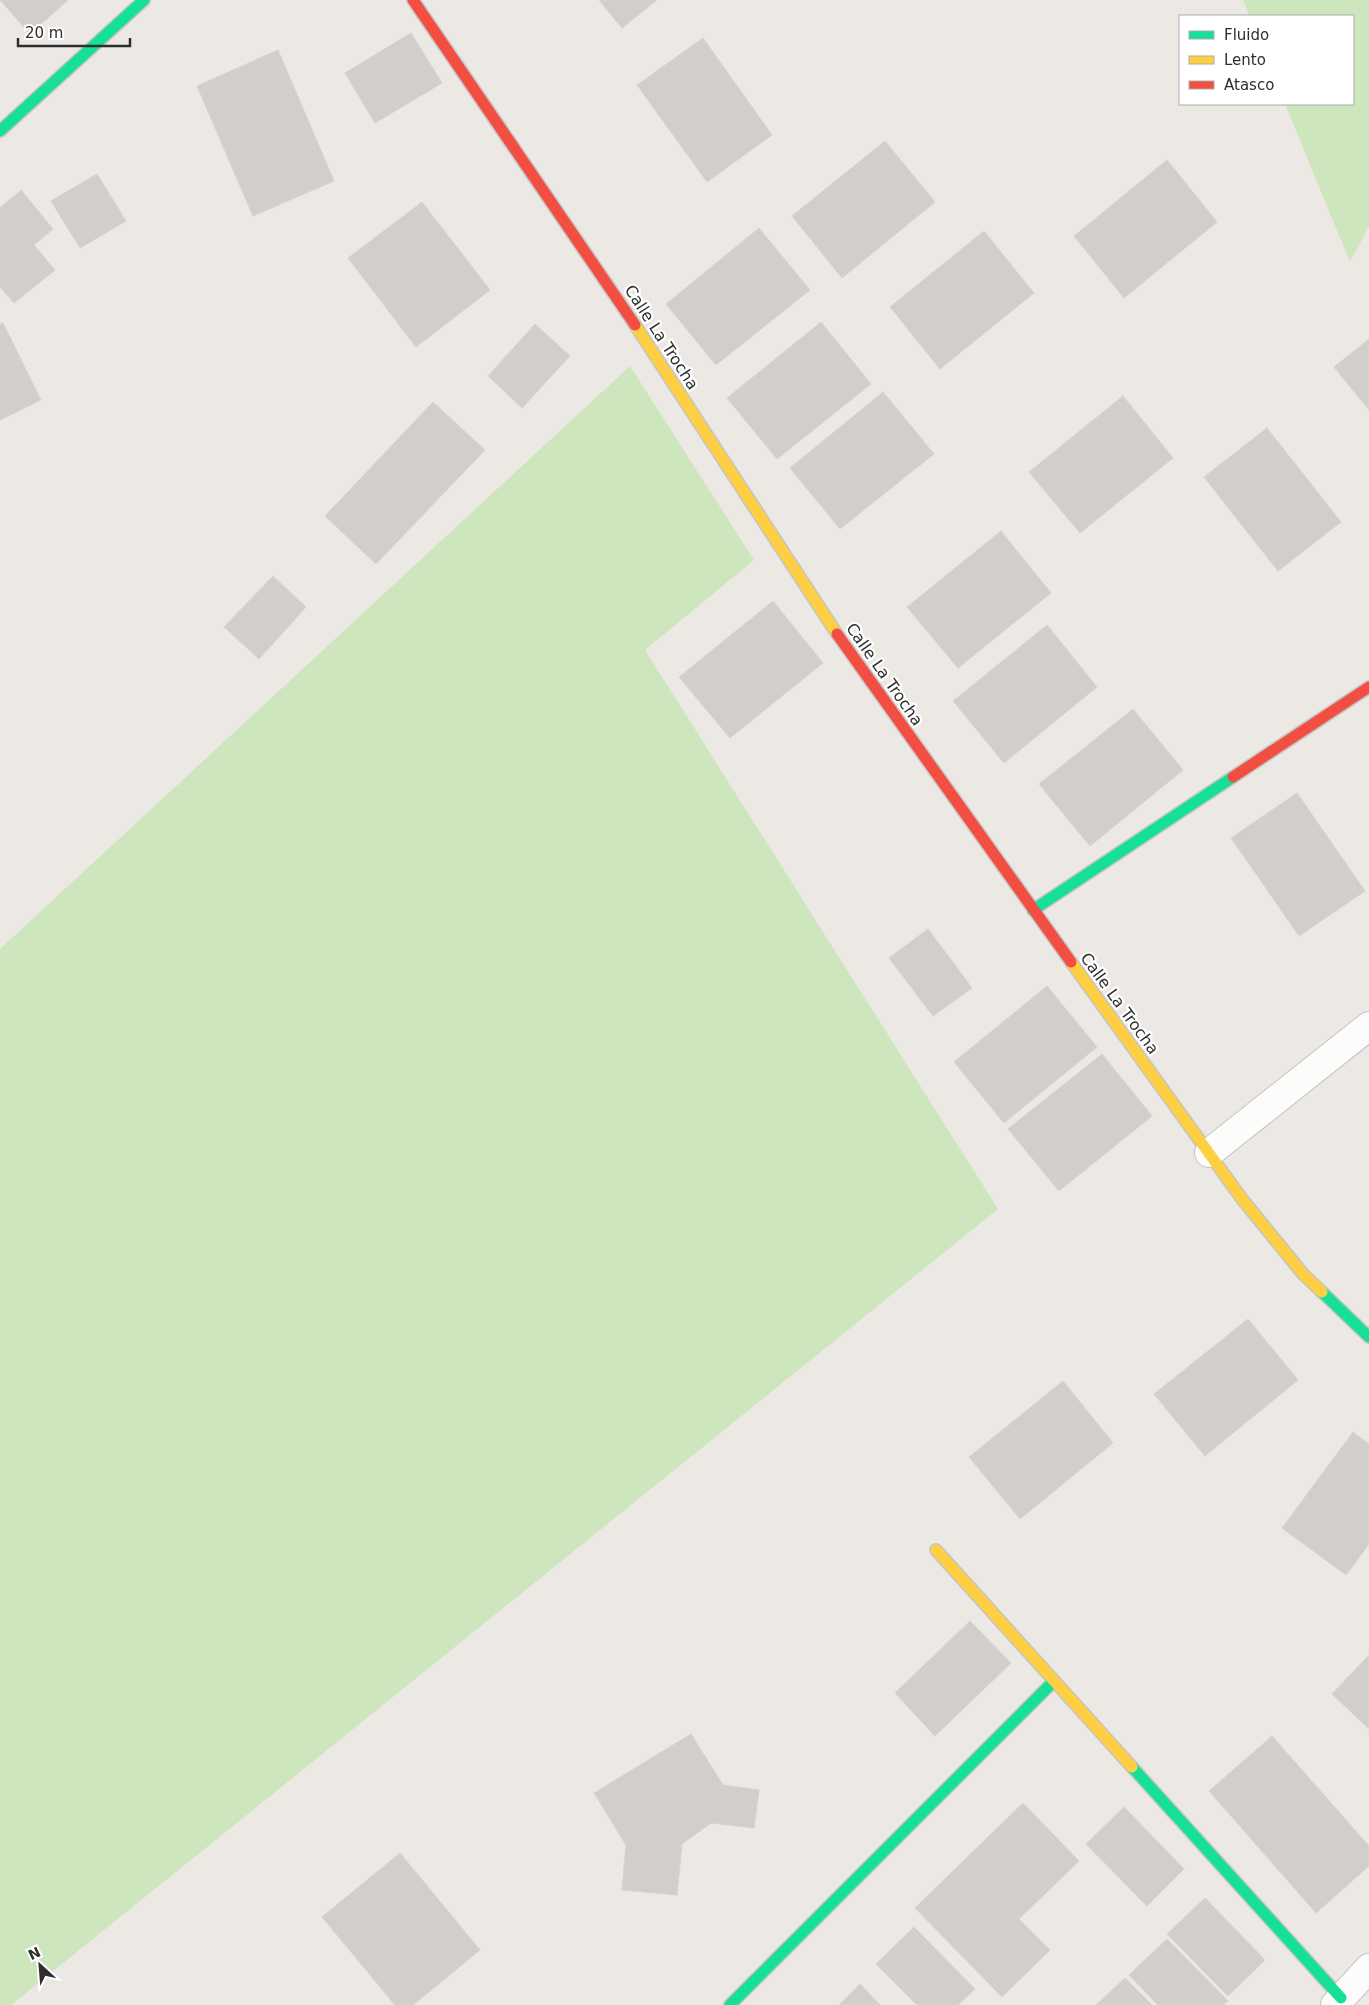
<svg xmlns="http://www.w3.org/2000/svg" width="1369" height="2005" font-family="'DejaVu Sans',sans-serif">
<rect width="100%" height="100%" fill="#ece8e4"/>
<!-- green -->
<g fill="#cee6be">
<polygon points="1243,0 1369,0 1369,226 1350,262 1285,104 1353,104 1353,16 1250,16"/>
<polygon points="630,366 754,560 645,650 998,1209 11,2005 0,2005 0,949"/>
</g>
<!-- building -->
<g fill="#d1cecb" stroke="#d7d4d0">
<polygon points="0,0 68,0 30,34"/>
<polygon points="599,0 657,0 622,28"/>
<polygon points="411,33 442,83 375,123 345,73"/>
<polygon points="703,38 772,135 707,182 637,85"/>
<polygon points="278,50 334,181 253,216 197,86"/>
<polygon points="885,141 935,202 842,278 792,216"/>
<polygon points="1167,160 1217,222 1124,298 1074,236"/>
<polygon points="97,174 126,221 80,248 51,201"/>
<polygon points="21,190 53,229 34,245 55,270 14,303 0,287 0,208"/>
<polygon points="422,202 490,290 416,347 348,258"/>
<polygon points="759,228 810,290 716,365 666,304"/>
<polygon points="984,231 1034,293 940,369 890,307"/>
<polygon points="821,322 871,384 777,459 727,398"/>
<polygon points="3,323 41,400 0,420 0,324"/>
<polygon points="535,324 570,356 522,408 488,376"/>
<polygon points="1369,339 1369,410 1334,367"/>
<polygon points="883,392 934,454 840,529 790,468"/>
<polygon points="1123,396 1173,458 1080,533 1029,472"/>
<polygon points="433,402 485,450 376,564 325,516"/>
<polygon points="1267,428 1341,522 1278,571 1204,477"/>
<polygon points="1001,531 1051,593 958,668 907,607"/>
<polygon points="273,576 306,607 259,659 224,627"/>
<polygon points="773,601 823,663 730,738 679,677"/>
<polygon points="1047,625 1097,687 1004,763 953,701"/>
<polygon points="1133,709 1183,770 1090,846 1039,784"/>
<polygon points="1297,793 1365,891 1299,936 1231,838"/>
<polygon points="928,929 972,988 933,1016 889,958"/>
<polygon points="1047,986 1097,1047 1004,1123 954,1062"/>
<polygon points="1102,1054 1152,1116 1059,1191 1008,1129"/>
<polygon points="1248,1319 1298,1380 1205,1456 1154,1394"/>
<polygon points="1063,1381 1113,1443 1020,1519 969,1457"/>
<polygon points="1353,1432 1369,1444 1369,1544 1346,1575 1282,1528"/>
<polygon points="970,1621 1011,1663 935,1736 895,1693"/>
<polygon points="1369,1655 1369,1729 1332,1694"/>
<polygon points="691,1734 723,1785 759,1790 754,1828 711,1823 682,1844 677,1895 622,1890 626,1845 594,1793"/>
<polygon points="1272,1736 1369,1846 1369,1866 1316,1913 1209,1791"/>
<polygon points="1023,1803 1079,1861 1019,1919 1050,1950 1002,1997 915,1908"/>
<polygon points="1124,1807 1184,1869 1147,1906 1086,1844"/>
<polygon points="400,1853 480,1950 413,2005 395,2005 322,1917"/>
<polygon points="1205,1898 1265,1960 1228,1996 1167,1934"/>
<polygon points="914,1927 975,1989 958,2005 917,2005 876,1964"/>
<polygon points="1167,1939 1228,2001 1223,2005 1158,2005 1129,1975"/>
<polygon points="1125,1978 1152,2005 1096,2005"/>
<polygon points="860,1984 880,2005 839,2005"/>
</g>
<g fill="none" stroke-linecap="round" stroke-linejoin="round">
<defs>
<g id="street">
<polyline points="1209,1153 1369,1026"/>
<polyline points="1335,2005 1369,1968"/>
</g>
<g id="fast">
<polyline points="0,131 144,0"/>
<polyline points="1033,910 1233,777"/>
<polyline points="1322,1292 1369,1337"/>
<polyline points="1132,1767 1341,1998"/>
<polyline points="730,2005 1054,1681"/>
</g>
<g id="slow">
<polyline points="635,325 837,634"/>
<polyline points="1071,962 1242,1199 1303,1274 1322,1292"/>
<polyline points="936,1550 1132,1767"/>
</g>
<g id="jam">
<polyline points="413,0 635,325"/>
<polyline points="837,634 1071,962"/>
<polyline points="1233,777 1369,687"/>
</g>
</defs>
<!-- street casing -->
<use href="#street" stroke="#c5c4c5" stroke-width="30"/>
<!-- fast casing -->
<use href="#fast" stroke="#c5c4c5" stroke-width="14"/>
<!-- slow casing -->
<use href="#slow" stroke="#c5c4c5" stroke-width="14"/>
<!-- jam casing -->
<use href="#jam" stroke="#c5c4c5" stroke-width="14"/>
<!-- street -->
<use href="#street" stroke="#fcfcfb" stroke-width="28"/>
<!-- fast -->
<use href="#fast" stroke="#16e098" stroke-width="11"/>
<!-- slow -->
<use href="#slow" stroke="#ffcf43" stroke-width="11"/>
<!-- jam -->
<use href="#jam" stroke="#f24e42" stroke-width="11"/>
</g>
<g text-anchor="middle" stroke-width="4.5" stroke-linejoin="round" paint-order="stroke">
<!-- street labels -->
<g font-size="16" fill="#2e2e2e" stroke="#fff">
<text transform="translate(662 337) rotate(57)" y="6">Calle La Trocha</text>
<text transform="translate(885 674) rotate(55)" y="6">Calle La Trocha</text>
<text transform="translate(1120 1003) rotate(54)" y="6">Calle La Trocha</text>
</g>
</g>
<!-- legend -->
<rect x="1179" y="15" width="175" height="90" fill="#ffffff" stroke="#ababab"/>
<rect x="1189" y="31" width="25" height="8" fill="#16e098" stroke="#ababab"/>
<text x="1224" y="40" font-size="15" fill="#2e2e2e">Fluido</text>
<rect x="1189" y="56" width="25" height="8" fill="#ffcf43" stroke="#ababab"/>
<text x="1224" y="65" font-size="15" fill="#2e2e2e">Lento</text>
<rect x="1189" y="81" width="25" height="8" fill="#f24e42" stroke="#ababab"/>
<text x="1224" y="90" font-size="15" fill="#2e2e2e">Atasco</text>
<!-- north arrow -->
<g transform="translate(40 1965) rotate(334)" stroke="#ffffff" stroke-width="4" paint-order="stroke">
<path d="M0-4L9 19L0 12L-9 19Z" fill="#2e2e2e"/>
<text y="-8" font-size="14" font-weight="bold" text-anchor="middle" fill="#2e2e2e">N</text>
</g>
<!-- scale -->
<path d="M18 38v8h112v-8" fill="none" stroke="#2e2e2e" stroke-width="2.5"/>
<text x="25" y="38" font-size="15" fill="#2e2e2e" stroke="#ffffff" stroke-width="4" paint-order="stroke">20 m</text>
</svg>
